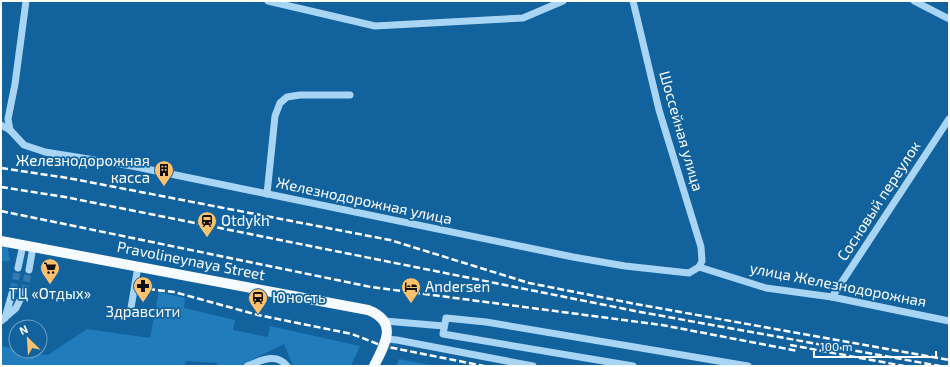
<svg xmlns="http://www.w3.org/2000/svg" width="950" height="367" font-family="'Exo 2',sans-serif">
<rect width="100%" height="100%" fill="#12629e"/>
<!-- green -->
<g fill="#217cbc">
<polygon points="1,243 7,244 10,261 1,261"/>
<polygon points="159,292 185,298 184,308 235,320 233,330 268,337 270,326 360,346 351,366 293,366 284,344 239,366 218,366 217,363 186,361 184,366 1,366 1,346 16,349 16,351 48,355 87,329 150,338"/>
<polygon points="399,359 435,366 396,366"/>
</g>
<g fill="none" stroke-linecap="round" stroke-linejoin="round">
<!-- minor-tunnel -->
<g stroke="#367aad" stroke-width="7" stroke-dasharray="7 3.5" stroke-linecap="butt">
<polyline points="13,290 18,268"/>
<polyline points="24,292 29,270"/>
</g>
<!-- minor -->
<g stroke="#a9d5f5" stroke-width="7">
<polyline points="26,1 15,84 8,119 10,130 24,145 45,152 132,166 573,257 625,266 689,273 699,267 702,261 701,247 659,110 633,1"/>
<polyline points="268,1 375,26 523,18 563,1"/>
<polyline points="914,1 949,19"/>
<polyline points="1,125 10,130"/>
<polyline points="267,194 275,116 280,103 287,97 300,95 350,95"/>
<polyline points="699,267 766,288 832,297 949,321"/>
<polyline points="18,268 23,245"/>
<polyline points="29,270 33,247"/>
<polyline points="832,297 949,119"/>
<polyline points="131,308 138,266"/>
<polyline points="5,318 13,290"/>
<polyline points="1,321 16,308 24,292"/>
<polyline points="385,321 444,326"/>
<polyline points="386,339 397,340 533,366"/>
<path d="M247,366C260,361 276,352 287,366"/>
<polyline points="633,366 443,334 446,318 486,322 748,366"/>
</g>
<!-- major -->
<path stroke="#f6fbff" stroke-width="10" d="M1,241L368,310C399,322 385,344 374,366"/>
<!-- rail -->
<g stroke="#fff" stroke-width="2.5" stroke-dasharray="7 3" stroke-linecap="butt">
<polyline points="1,168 68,178 390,240 529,283 641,305 949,360"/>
<polyline points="1,187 65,197 640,312 940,366"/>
<polyline points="1,211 371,287 662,325 798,351"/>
<polyline points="148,289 174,292 258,315 352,334 383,346 484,366"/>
<polyline points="790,345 904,366"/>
</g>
</g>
<!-- icons -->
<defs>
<symbol id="building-pin" viewBox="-11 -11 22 30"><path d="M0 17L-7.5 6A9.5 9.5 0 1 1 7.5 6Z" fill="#ffc16c" stroke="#12629e"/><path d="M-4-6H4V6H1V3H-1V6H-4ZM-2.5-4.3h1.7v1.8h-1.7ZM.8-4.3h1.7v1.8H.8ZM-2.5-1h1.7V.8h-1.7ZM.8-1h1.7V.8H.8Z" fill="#111"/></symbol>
<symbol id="station-pin" viewBox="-11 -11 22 30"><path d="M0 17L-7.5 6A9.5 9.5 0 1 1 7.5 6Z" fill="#ffc16c" stroke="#12629e"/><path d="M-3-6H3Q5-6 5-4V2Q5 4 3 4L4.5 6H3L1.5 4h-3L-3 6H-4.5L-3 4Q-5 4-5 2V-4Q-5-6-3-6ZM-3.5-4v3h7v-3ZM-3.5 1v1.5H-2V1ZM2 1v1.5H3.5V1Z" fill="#111"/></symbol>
<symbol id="supermarket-pin" viewBox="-11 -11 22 30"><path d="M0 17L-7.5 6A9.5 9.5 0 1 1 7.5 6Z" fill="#ffc16c" stroke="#12629e"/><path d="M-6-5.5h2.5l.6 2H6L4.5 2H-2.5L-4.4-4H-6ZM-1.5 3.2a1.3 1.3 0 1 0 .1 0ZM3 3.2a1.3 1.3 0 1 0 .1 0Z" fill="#111"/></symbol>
<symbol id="pharmacy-pin" viewBox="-11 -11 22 30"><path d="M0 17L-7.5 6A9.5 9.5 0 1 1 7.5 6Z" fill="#ffc16c" stroke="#12629e"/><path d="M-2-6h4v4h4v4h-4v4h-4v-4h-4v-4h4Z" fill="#111"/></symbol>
<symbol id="hotel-pin" viewBox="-11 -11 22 30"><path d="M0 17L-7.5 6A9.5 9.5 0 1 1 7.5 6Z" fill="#ffc16c" stroke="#12629e"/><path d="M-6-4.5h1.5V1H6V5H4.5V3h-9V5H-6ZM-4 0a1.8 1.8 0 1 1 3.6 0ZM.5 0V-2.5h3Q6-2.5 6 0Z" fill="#111"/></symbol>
</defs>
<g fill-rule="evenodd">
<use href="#building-pin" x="153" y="159" width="22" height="30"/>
<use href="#station-pin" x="196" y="210" width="22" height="30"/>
<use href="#supermarket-pin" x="39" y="257" width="22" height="30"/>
<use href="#pharmacy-pin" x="132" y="275" width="22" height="30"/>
<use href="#hotel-pin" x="400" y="276" width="22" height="30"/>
<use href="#station-pin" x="247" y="287" width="22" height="30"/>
</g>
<g text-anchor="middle" stroke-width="3.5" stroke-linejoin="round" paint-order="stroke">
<!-- street labels -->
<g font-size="15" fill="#fff" stroke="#12629e">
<text transform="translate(681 131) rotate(74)" y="5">Шоссейная улица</text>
<text transform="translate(364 201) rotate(12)" y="5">Железнодорожная улица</text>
<text transform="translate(879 201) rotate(-57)" y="5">Сосновый переулок</text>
<text transform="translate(191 261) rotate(11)" y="5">Pravolineynaya Street</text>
<text transform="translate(838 285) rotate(11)" y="5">улица Железнодорожная</text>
</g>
<!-- poi labels -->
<g font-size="15" fill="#fff" stroke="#12629e" text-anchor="start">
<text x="150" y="166" text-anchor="end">Железнодорожная<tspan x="150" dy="17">касса</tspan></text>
<text x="221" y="226">Otdykh</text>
<text x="425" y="292">Andersen</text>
<text x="50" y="299" text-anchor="middle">ТЦ «Отдых»</text>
<text x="272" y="303">Юность</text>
<text x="143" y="317" text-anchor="middle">Здравсити</text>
</g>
</g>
<!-- border -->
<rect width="950" height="367" fill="none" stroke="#ffffff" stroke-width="4"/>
<!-- north arrow -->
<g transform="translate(28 339) rotate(335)"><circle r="19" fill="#12629e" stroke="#71a1c5"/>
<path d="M0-3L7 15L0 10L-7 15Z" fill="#ffc16c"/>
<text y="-6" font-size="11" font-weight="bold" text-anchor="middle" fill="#ffffff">N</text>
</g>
<!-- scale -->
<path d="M814 351v6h122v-6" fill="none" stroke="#ffffff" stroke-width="2"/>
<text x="820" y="351" font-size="12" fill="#ffffff" stroke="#12629e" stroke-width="3" paint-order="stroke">100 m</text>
</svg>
